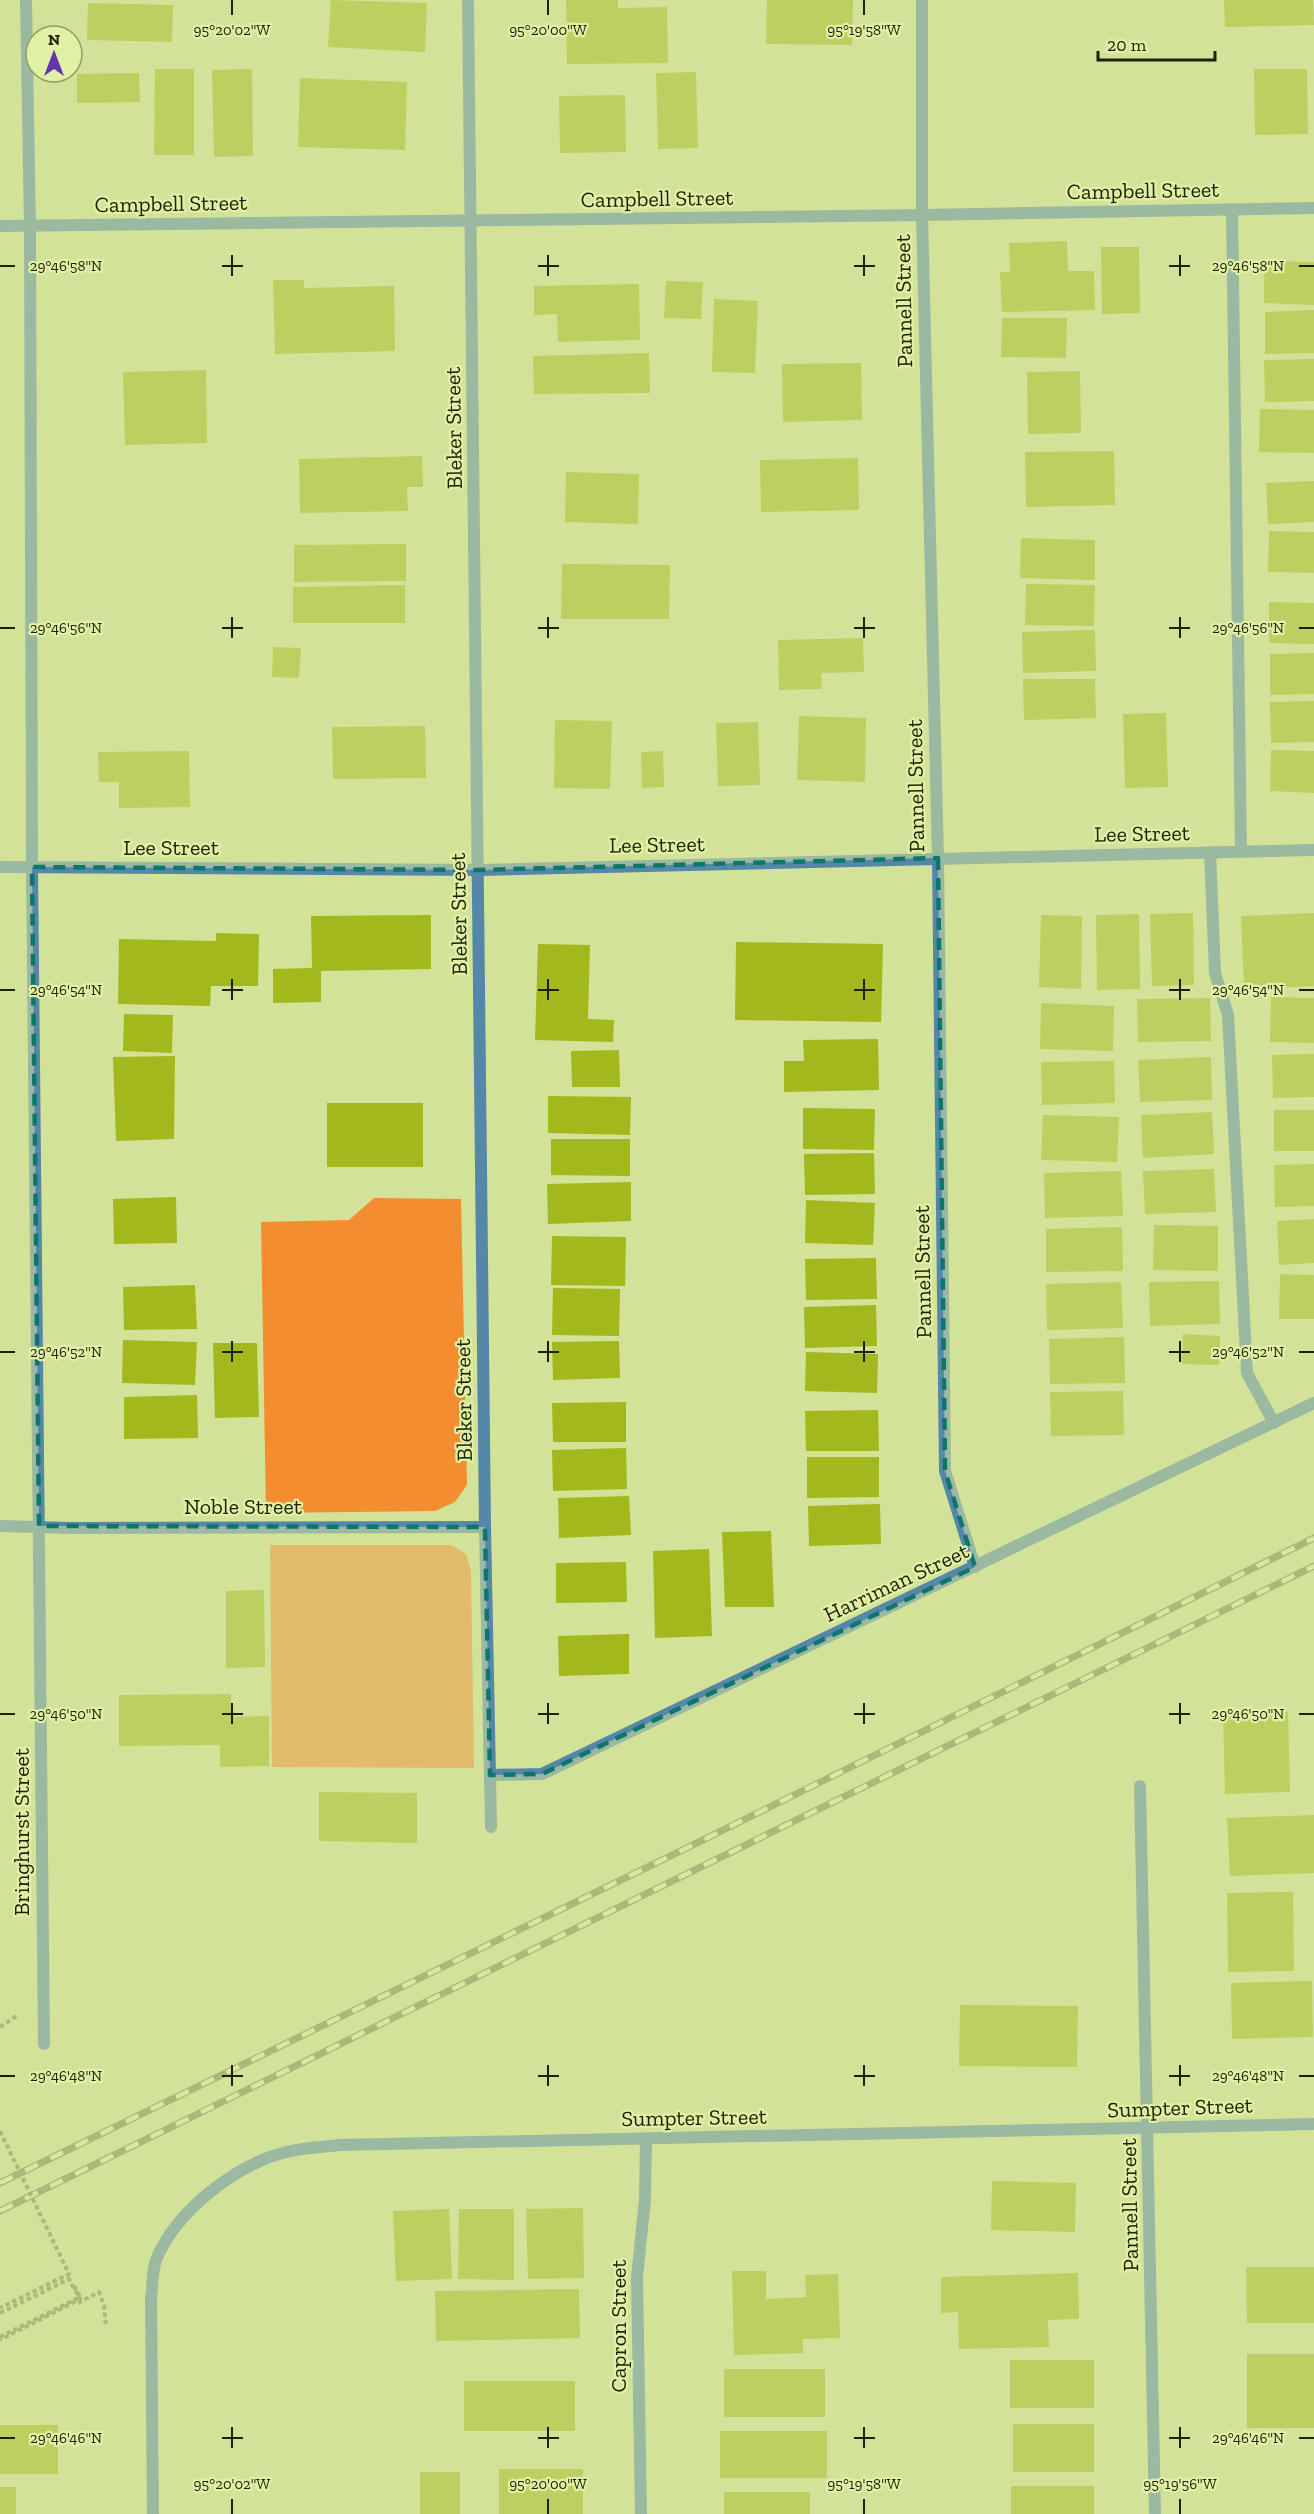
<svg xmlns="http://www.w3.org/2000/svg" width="1314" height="2514" font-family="'Zilla Slab',serif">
<rect width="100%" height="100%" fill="#d3e299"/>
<!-- green -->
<g fill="#f28d30">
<polygon points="374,1198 461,1199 467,1485 455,1502 435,1511 266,1513 261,1222 349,1220"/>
<polygon points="270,1545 451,1545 466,1554 471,1571 474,1768 272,1767"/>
</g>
<!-- building -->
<g fill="#a2b81c">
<polygon points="331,0 427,3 425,52 328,47"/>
<polygon points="566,0 618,0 618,8 667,7 668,63 567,64"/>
<polygon points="767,0 853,0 852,45 766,44"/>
<polygon points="1224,0 1313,0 1314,25 1225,27"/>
<polygon points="88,3 173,5 172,42 87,40"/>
<polygon points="155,69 194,69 194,155 154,155"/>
<polygon points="252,69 253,156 214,157 212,70"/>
<polygon points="1254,69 1307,69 1308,134 1255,135"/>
<polygon points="696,72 698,148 658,149 656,73"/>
<polygon points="139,73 140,102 77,103 77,74"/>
<polygon points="300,78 407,82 405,150 298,147"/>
<polygon points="625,95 626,152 560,153 559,96"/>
<polygon points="1067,241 1068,271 1094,271 1095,310 1002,312 1000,272 1010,272 1009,243"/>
<polygon points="1101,247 1139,247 1140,313 1102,314"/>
<polygon points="1264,261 1314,262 1314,305 1264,303"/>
<polygon points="273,280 304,280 304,288 394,286 395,351 275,354"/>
<polygon points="666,281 703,282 701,319 664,318"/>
<polygon points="639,284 640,340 558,342 557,314 534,315 534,286"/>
<polygon points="714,299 758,301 755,373 712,372"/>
<polygon points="1314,310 1314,353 1265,354 1265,312"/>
<polygon points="1002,318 1067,318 1066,358 1001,357"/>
<polygon points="649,353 650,393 534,394 533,356"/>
<polygon points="1314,359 1314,401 1265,402 1264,360"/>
<polygon points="861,363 862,420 783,422 782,364"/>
<polygon points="206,370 207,443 125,445 123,372"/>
<polygon points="1080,371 1081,433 1028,434 1027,372"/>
<polygon points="1260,409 1314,410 1314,453 1259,452"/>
<polygon points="1114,451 1115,505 1026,507 1025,452"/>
<polygon points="422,456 423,487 407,487 408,511 300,513 299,459"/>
<polygon points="858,458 859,510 761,512 760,460"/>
<polygon points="566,472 639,474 638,524 565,522"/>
<polygon points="1314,481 1314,522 1268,524 1266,483"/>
<polygon points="1269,531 1314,532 1314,573 1268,572"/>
<polygon points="1021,538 1095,540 1095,580 1020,578"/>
<polygon points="406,544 406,581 294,582 294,545"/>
<polygon points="562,564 670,565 669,619 561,619"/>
<polygon points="1026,584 1095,585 1094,626 1025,625"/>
<polygon points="405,585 405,623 293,623 293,587"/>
<polygon points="1269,602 1314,603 1314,644 1269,643"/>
<polygon points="1095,630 1096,671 1023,673 1022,632"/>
<polygon points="863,638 864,672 821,673 822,689 779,690 778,640"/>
<polygon points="273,647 301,648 299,678 272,677"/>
<polygon points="1314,653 1314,694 1270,695 1270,654"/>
<polygon points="1023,679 1095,679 1096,718 1024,720"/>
<polygon points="1314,701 1314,742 1271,743 1270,702"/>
<polygon points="1166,713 1168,787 1125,788 1123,714"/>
<polygon points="799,716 866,718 865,782 797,780"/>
<polygon points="555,720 612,721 610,789 554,788"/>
<polygon points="758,722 760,785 718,786 716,723"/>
<polygon points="425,726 426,778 333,779 332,727"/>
<polygon points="1271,750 1314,751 1314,793 1270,791"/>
<polygon points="189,751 190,807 119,808 119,782 99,782 98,752"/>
<polygon points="663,751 664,787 642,788 641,752"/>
<polygon points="1193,913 1194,985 1152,986 1150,914"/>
<polygon points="1314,913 1314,986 1244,989 1241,916"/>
<polygon points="1139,914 1140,989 1097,990 1096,915"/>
<polygon points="431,915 431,969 321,971 321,1002 273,1003 273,969 312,968 311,916"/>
<polygon points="1041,915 1082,916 1081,989 1039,987"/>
<polygon points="216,933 259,934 258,986 211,986 210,1006 118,1004 119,939 216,941"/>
<polygon points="736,942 883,944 881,1022 735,1020"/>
<polygon points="538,944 590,945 588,1019 614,1020 613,1042 535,1040"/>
<polygon points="1271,997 1314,998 1314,1043 1270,1042"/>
<polygon points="1210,998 1211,1041 1138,1042 1137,999"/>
<polygon points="1041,1003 1114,1006 1113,1051 1040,1049"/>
<polygon points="124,1014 173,1015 172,1053 123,1051"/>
<polygon points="878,1039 879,1090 784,1092 784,1061 804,1061 803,1040"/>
<polygon points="619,1050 620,1087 572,1087 571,1051"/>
<polygon points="1314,1054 1314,1097 1273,1098 1272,1055"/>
<polygon points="175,1056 174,1139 116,1141 113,1057"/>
<polygon points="1211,1057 1212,1100 1140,1102 1138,1060"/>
<polygon points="1114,1061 1115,1103 1042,1105 1041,1062"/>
<polygon points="548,1096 631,1097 630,1135 548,1133"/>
<rect x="327" y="1103" width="96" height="64"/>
<polygon points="803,1108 875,1109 874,1150 803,1149"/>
<rect x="1274" y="1110" width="40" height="41"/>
<polygon points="1212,1112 1214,1154 1143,1158 1141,1115"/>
<polygon points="1043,1115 1119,1117 1117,1162 1041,1160"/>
<polygon points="551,1139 630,1139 630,1176 551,1175"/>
<polygon points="874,1153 875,1194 805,1195 804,1154"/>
<polygon points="1314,1164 1314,1206 1275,1207 1274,1165"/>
<polygon points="1214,1169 1216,1212 1145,1214 1143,1171"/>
<polygon points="1121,1171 1123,1216 1045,1218 1044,1173"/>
<polygon points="631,1182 631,1221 548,1224 547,1184"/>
<polygon points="176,1197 177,1243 114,1244 113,1199"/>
<polygon points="806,1200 875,1203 873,1245 805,1243"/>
<polygon points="1314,1219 1314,1263 1279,1265 1277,1221"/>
<polygon points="1154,1225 1218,1226 1218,1271 1153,1270"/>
<polygon points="1122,1227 1123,1271 1046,1272 1046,1229"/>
<polygon points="552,1236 626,1237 625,1286 551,1285"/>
<polygon points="876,1258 877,1299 806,1300 805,1259"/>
<polygon points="1280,1274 1314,1275 1314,1319 1279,1319"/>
<polygon points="1219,1281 1220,1324 1150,1326 1149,1282"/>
<polygon points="1121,1282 1123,1328 1047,1330 1046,1284"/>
<polygon points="195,1285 197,1329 124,1330 123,1287"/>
<polygon points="553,1288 620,1289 619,1336 552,1335"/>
<polygon points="876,1305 877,1346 805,1348 804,1307"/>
<polygon points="1183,1334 1220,1336 1219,1365 1182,1364"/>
<polygon points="1124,1337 1125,1383 1050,1384 1049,1339"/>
<polygon points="123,1340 197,1342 195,1385 122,1383"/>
<polygon points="619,1341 620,1378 553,1380 552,1342"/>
<polygon points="213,1343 257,1343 259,1417 215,1418"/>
<polygon points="806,1352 878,1354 877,1393 805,1391"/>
<polygon points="1123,1391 1124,1435 1051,1436 1050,1392"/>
<polygon points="197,1395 198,1438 124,1439 124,1397"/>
<polygon points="626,1402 626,1442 553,1442 552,1403"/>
<polygon points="878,1410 879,1451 806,1451 805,1411"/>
<polygon points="626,1448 627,1489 553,1491 552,1450"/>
<polygon points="807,1457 879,1457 879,1497 807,1498"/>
<polygon points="629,1496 631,1535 559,1538 558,1498"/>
<polygon points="880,1504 881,1544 809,1546 808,1506"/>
<polygon points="771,1531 774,1607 725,1607 722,1532"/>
<polygon points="709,1549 712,1636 655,1638 653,1551"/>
<polygon points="626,1562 627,1602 556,1603 556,1563"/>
<polygon points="264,1590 265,1667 226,1668 226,1591"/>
<polygon points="629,1634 629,1674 559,1676 558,1636"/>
<polygon points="231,1694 231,1717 269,1716 269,1766 220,1767 220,1745 119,1746 119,1695"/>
<polygon points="1288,1712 1290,1792 1225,1794 1223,1713"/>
<polygon points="319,1792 417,1793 417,1843 319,1841"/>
<polygon points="1314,1815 1314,1873 1230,1876 1227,1818"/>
<polygon points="1293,1892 1294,1971 1228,1972 1227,1893"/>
<polygon points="1312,1981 1313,2037 1232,2039 1231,1983"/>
<polygon points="960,2005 1078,2006 1077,2067 959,2066"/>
<polygon points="992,2181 1076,2183 1075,2232 991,2230"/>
<polygon points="583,2208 584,2278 528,2279 526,2209"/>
<polygon points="449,2209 452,2279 396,2281 393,2211"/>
<polygon points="459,2209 514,2209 514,2280 458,2279"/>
<polygon points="1246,2267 1314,2267 1314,2323 1247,2323"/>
<polygon points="732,2271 766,2271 766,2299 806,2297 805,2275 838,2274 840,2338 803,2339 803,2353 734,2355"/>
<polygon points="1078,2273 1079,2319 1048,2320 1049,2347 959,2349 958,2312 941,2313 941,2277"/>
<polygon points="579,2289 580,2338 436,2341 435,2291"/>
<rect x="1247" y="2354" width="67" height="74"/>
<rect x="1010" y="2360" width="84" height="48"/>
<rect x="724" y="2369" width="101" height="48"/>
<rect x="464" y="2381" width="111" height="50"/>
<rect x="1013" y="2424" width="81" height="48"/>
<rect x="0" y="2425" width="58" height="49"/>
<rect x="720" y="2431" width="107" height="47"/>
<rect x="499" y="2469" width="84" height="45"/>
<rect x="420" y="2472" width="40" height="42"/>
<rect x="1011" y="2486" width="83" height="28"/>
<rect x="0" y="2487" width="16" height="27"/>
<rect x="724" y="2492" width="86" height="22"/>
</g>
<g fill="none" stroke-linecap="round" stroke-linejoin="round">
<!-- path -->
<g stroke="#7e8853" stroke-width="4" stroke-dasharray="4.5 3" stroke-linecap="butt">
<polyline points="0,2027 18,2015"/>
<polyline points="78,2303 99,2292 104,2305 106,2327"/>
<polyline points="0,2313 69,2279 80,2299 0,2340"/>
</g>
<!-- service -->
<g stroke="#5487a8" stroke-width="12">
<polyline points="1232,209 1241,851"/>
<polyline points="1210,852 1215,973 1228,1015 1247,1373 1274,1423"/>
</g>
<!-- minor -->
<g stroke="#5487a8" stroke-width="12">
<polyline points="26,0 30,226 32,867 44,2044"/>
<polyline points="468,0 485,1527 491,1827"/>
<polyline points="922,0 922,215 938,858 945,1471 975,1567"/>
<polyline points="0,226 922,215 1314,208"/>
<polyline points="0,867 479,870 1314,850"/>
<polyline points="0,1526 70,1528 485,1527"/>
<polyline points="490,1775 542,1774 1314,1403"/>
<polyline points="1140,1786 1155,2514"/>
<polyline points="641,2514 637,2277 645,2199 646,2139"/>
</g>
<!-- tertiary -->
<path stroke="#5487a8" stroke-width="12" d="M153,2514L151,2297C153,2285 152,2271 156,2260C176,2211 235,2165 286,2152C303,2148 323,2147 340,2145L1314,2124"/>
<defs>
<g id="rail">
<polyline points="0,2183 701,1841 1314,1538"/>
<polyline points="0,2211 1314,1566"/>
</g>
</defs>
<!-- rail casing -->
<use href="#rail" stroke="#7b8551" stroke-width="7"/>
<!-- rail -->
<use href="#rail" stroke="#e0f0a5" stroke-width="4.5" stroke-dasharray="14" stroke-linecap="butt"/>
<!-- path-bridge -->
<g stroke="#7e8853" stroke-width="4" stroke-dasharray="4.5 3" stroke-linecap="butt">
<polyline points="0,2131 69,2274 0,2308"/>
<polyline points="0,2337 80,2297 74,2286"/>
</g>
</g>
<!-- marked area -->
<path d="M0 0H1314V2514H0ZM938,858L945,1471L975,1567L542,1774L490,1775L485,1527L39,1526L32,867L479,870Z" fill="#d3e299" fill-opacity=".55" fill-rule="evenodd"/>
<path fill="none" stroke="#0f766e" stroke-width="4.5" stroke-dasharray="12 8" stroke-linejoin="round" d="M938,858L945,1471L975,1567L542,1774L490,1775L485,1527L39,1526L32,867L479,870Z"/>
<!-- ticks -->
<path fill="none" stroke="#1c2103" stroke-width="2" d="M232,0V15M548,0V15M864,0V15M232,255V276M548,255V276M864,255V276M1180,255V276M0,266H15M222,266H243M538,266H559M854,266H875M1169,266H1190M1299,266H1314M232,617V638M548,617V638M864,617V638M1180,617V638M0,628H15M222,628H243M538,628H559M854,628H875M1169,628H1190M1299,628H1314M232,979V1000M548,979V1000M864,979V1000M1180,979V1000M0,990H15M222,990H243M538,990H559M854,990H875M1169,990H1190M1299,990H1314M232,1341V1362M548,1341V1362M864,1341V1362M1180,1341V1362M0,1352H15M222,1352H243M538,1352H559M854,1352H875M1169,1352H1190M1299,1352H1314M232,1703V1724M548,1703V1724M864,1703V1724M1180,1703V1724M0,1714H15M222,1714H243M538,1714H559M854,1714H875M1169,1714H1190M1299,1714H1314M232,2065V2086M548,2065V2086M864,2065V2086M1180,2065V2086M0,2076H15M222,2076H243M538,2076H559M854,2076H875M1169,2076H1190M1299,2076H1314M232,2427V2448M548,2427V2448M864,2427V2448M1180,2427V2448M0,2438H15M222,2438H243M538,2438H559M854,2438H875M1169,2438H1190M1299,2438H1314M232,2499V2514M548,2499V2514M864,2499V2514M1180,2499V2514"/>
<g text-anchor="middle" stroke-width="4.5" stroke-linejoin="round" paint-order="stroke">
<!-- street labels -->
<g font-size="22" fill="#1c2103" stroke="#e0f0a5">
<text transform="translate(1143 190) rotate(-1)" y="8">Campbell Street</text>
<text transform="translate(657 198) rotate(-1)" y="8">Campbell Street</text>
<text transform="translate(171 203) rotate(-1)" y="8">Campbell Street</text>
<text transform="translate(903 301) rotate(-91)" y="8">Pannell Street</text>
<text transform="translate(453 428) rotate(-91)" y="8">Bleker Street</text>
<text transform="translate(915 786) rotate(-91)" y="8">Pannell Street</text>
<text transform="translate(1142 833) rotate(-1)" y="8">Lee Street</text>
<text transform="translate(657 844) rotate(-1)" y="8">Lee Street</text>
<text x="171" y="855">Lee Street</text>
<text transform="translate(458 914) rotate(-91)" y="8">Bleker Street</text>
<text transform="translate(922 1272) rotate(-91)" y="8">Pannell Street</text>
<text transform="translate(463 1400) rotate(-91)" y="8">Bleker Street</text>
<text x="243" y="1514">Noble Street</text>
<text transform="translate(896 1582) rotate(-25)" y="8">Harriman Street</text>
<text transform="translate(21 1832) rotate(-90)" y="8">Bringhurst Street</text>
<text transform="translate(1180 2107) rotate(-2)" y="8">Sumpter Street</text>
<text transform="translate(694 2117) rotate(-1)" y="8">Sumpter Street</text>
<text transform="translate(1129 2205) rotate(-91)" y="8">Pannell Street</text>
<text transform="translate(618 2326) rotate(-90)" y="8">Capron Street</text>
</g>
</g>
<g font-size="15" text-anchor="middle" fill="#1c2103" stroke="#e0f0a5" stroke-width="4.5" stroke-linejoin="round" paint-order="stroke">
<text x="232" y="35">95°20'02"W</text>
<text x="548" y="35">95°20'00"W</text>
<text x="864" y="35">95°19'58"W</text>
<text x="66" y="271">29°46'58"N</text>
<text x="1248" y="271">29°46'58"N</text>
<text x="66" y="633">29°46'56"N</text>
<text x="1248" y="633">29°46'56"N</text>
<text x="66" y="995">29°46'54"N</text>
<text x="1248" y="995">29°46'54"N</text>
<text x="66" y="1357">29°46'52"N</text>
<text x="1248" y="1357">29°46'52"N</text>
<text x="66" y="1719">29°46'50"N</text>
<text x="1248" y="1719">29°46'50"N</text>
<text x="66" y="2081">29°46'48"N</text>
<text x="1248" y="2081">29°46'48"N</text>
<text x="66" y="2443">29°46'46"N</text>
<text x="1248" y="2443">29°46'46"N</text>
<text x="232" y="2489">95°20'02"W</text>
<text x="548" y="2489">95°20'00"W</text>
<text x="864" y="2489">95°19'58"W</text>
<text x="1180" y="2489">95°19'56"W</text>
</g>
<!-- north arrow -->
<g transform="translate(54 54)"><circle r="28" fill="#e0f0a5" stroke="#929d64" stroke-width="1.5"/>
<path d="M0-4.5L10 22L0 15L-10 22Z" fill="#6634ab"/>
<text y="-9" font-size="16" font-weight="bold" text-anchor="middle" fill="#1c2103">N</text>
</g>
<!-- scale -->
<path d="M1098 51v9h117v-9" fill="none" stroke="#1c2103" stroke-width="3"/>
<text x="1107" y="51" font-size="18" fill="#1c2103" stroke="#e0f0a5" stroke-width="4.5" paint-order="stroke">20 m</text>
</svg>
